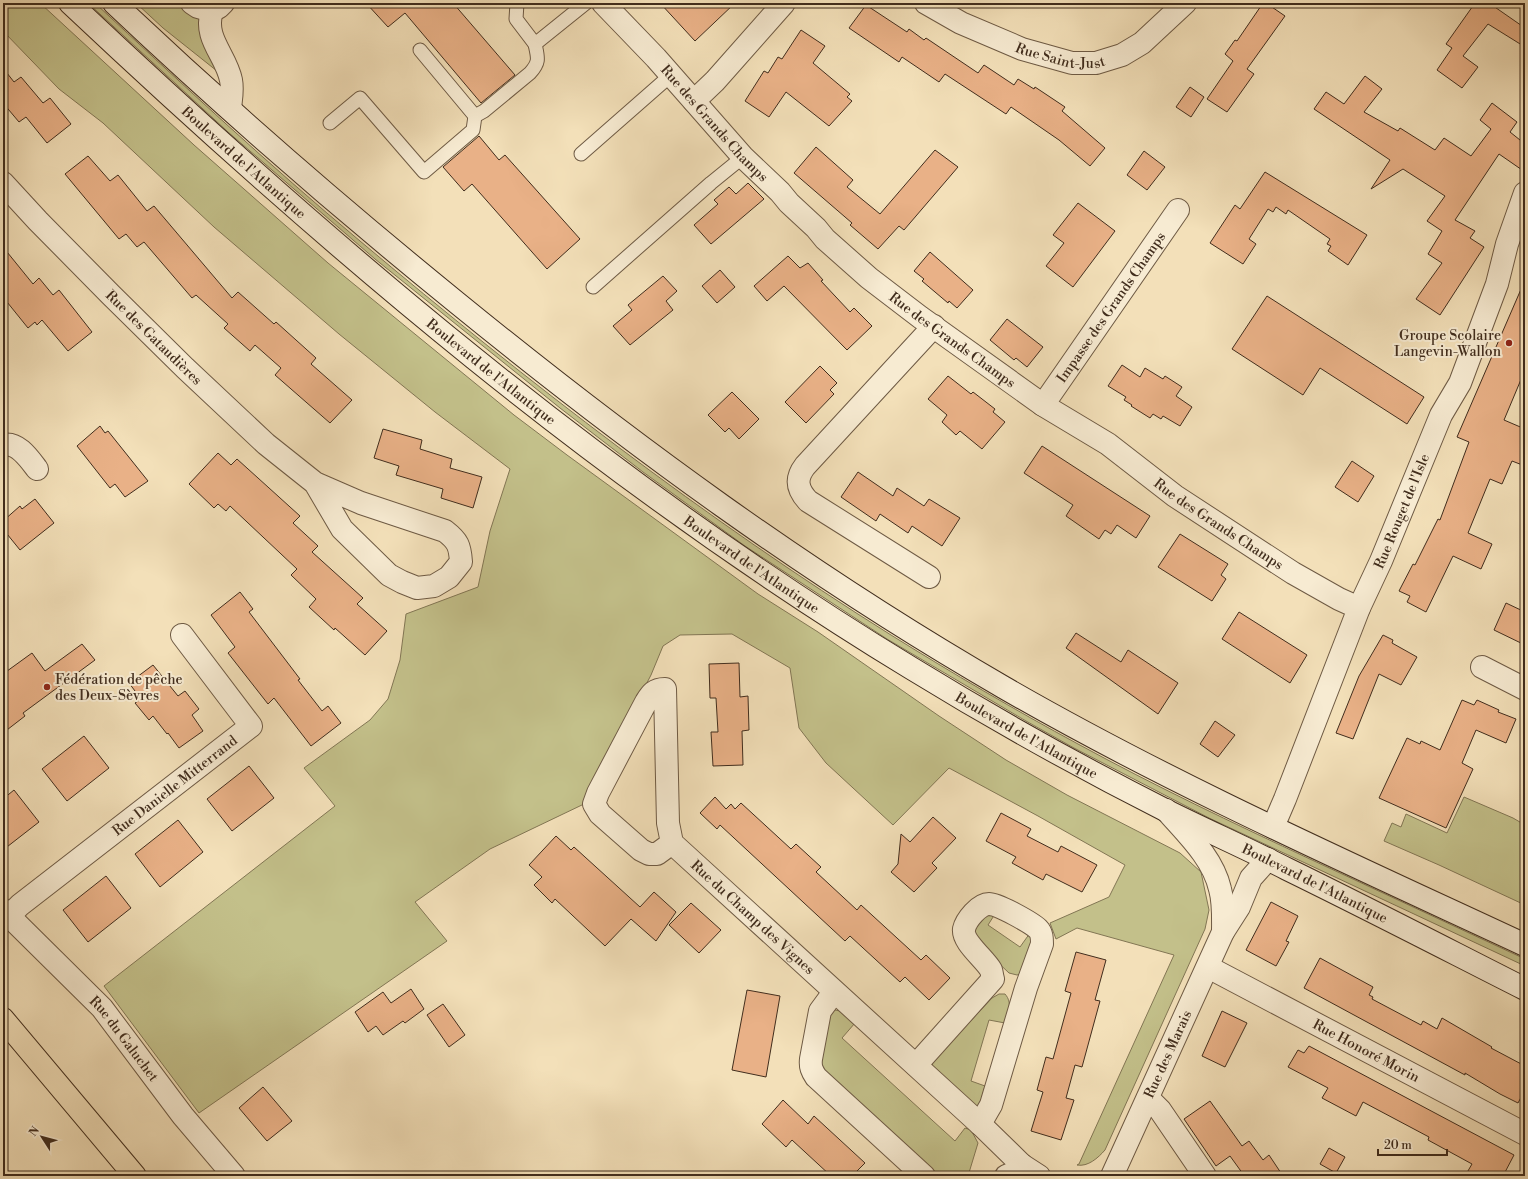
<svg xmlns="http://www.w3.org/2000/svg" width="1528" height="1179" font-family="'Libre Bodoni',serif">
<rect width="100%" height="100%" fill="#f3e0b9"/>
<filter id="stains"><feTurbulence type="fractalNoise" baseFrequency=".005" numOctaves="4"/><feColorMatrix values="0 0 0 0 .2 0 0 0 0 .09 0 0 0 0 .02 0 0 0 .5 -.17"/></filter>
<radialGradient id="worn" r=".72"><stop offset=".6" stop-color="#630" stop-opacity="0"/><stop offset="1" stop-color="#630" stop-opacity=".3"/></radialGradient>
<!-- green -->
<g fill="#c3c08a" stroke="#827654">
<path d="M3,3H40L194,145L328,263L514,415L567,455L758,594L818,632L939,716L1006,760L1067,795L1180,853L1201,872L1209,910L1205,929L1105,1150C1098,1158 1088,1167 1077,1165L1079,1164L1174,955L1077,928L1056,939L1050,923L1109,897L1125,865L1038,816L949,768L893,825L826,763L799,728L790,668L732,634L680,635L663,646L651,675L584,804L490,849L415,902L447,941L199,1113L104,986L335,806L304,768L370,720L388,699L400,660L406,614L478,587L490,531L510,469L435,412L339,334L214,227L103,123L59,89L3,31Z"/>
<path d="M88,3H95C182,84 269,165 360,241C529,383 704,518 891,635C952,673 1015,710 1078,744C1155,786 1233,823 1312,860C1383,893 1454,926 1525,959V966L1209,818L1074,748L1026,721L887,639L745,546L643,472L560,408L375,259L228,132Z"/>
<polygon points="136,3 185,3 204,14 217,71 163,28"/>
<polygon points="1464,797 1513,818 1525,825 1525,905 1439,865 1384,841 1392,823 1401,827 1406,814 1447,833"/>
<polygon points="995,914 988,925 1020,947 1030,933 1035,937 1023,974 1017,975 1009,973 971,937 980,915"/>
<path d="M999,994H1005C1013,1003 1008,1013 1005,1023L989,1020L971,1081L985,1086L980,1104L975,1109L932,1066L933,1061L992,998Z"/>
<polygon points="835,1010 840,1011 855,1023 842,1038 955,1141 965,1128 971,1130 978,1143 968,1176 932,1176 825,1075 819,1059 828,1017"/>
</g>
<!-- building -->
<g fill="#e9b187" stroke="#412d1d">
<polygon points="366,3 453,3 515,75 481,103 405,13 388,27"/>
<polygon points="660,3 735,3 695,41"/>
<polygon points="1263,3 1266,3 1285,16 1247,69 1254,74 1227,112 1207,99 1233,61 1225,54 1235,40 1237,41"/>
<polygon points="1475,3 1489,3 1525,28 1525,47 1488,24 1463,56 1478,67 1462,88 1437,70 1452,48 1446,44"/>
<polygon points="866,5 907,32 909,29 924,40 926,38 978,73 984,65 1014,85 1018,79 1034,89 1035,87 1065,107 1062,111 1105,148 1090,166 1059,140 1011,107 1006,114 945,74 939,82 902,57 899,62 849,28"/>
<polygon points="801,30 825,46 813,63 850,94 847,97 852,101 829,126 786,92 769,117 745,101 764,71 768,73 778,57 782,59"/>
<polygon points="3,68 14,82 21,77 43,103 50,98 71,124 47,143 26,117 19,122 3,103"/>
<polygon points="1365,76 1382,89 1364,112 1398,131 1400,128 1435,150 1444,138 1471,156 1491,129 1480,120 1492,103 1517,122 1510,132 1525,144 1525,172 1499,154 1455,220 1475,231 1470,238 1484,247 1440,315 1416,299 1442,263 1428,254 1442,231 1427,221 1445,196 1403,169 1371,189 1390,160 1314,109 1326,92 1344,104"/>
<polygon points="1190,87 1204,97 1191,117 1176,107"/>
<polygon points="479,136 499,160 505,155 580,239 547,269 472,184 464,191 443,167"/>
<polygon points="816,147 853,180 847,187 880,214 935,150 958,167 904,230 899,226 878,249 850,225 852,223 794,173"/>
<polygon points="1144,151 1165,167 1147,190 1127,175"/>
<polygon points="88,156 110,181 118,175 147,211 154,206 232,298 238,292 274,324 276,322 316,358 311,364 352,400 330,423 275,375 281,368 255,345 250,351 224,328 228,324 196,295 192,298 144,242 137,247 126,234 119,239 65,174"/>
<polygon points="1265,172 1367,235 1348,265 1328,251 1331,246 1327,244 1330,239 1288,210 1286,214 1276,207 1273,212 1268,209 1249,239 1256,244 1243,264 1210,243 1235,205 1240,209"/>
<polygon points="748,183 764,199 711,244 694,225 718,204 714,200 729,187 736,194"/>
<polygon points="1078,203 1115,231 1073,287 1046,266 1064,243 1053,235"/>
<polygon points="3,247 33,284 39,278 53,295 59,290 92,332 68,351 42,320 37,325 35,322 28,328 3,297"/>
<polygon points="930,252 973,290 957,308 949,301 948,303 922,281 924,279 914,271"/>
<polygon points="788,256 800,268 808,263 823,280 821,281 850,312 854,308 872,326 847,350 784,286 767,301 754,286"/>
<polygon points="720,270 735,287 717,303 702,286"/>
<polygon points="663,276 677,291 666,301 673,310 630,345 613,326 632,310 628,305"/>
<polygon points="1525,280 1525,370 1504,420 1525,429 1525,466 1512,461 1502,484 1490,479 1468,533 1492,544 1481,569 1453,556 1426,612 1407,602 1410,596 1399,591 1413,564 1415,565 1438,519 1440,520 1469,442 1457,437"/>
<polygon points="1267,296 1424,397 1407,424 1320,368 1303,395 1232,349"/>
<polygon points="1007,319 1043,347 1027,367 1016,358 1014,360 990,340"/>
<polygon points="1122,365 1140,377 1145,368 1163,379 1165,376 1182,387 1176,396 1192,407 1180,426 1163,416 1161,419 1153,414 1150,418 1131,406 1132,405 1124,400 1126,397 1108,386"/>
<polygon points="820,366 837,383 830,390 834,394 806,423 785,402"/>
<polygon points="948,376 971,394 973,392 995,409 993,412 1005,422 982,449 960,431 956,435 942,422 947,415 928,399"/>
<polygon points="732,392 759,419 739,439 729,428 725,432 708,415"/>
<polygon points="100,426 105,433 108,431 148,481 125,497 115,484 110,488 77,446"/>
<polygon points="383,429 422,440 420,449 452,459 450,468 482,477 473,508 441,498 443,489 396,475 399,466 374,458"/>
<polygon points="1042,446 1150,516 1136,538 1117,525 1111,534 1105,530 1099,539 1066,516 1073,505 1024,473"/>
<polygon points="218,453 231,465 237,459 300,516 293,523 318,546 312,552 363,598 357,604 387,631 365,655 335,628 334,630 309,607 316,599 291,575 297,569 230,506 226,511 218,504 214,508 189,484"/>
<polygon points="1352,461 1374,476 1358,502 1335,487"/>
<polygon points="858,472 893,496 897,488 924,506 929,499 960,518 942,546 912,526 908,533 880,514 876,521 841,497"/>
<polygon points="35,499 54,523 20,550 3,529 3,521 20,506 22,509"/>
<polygon points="1180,534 1228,564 1221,575 1226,579 1212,601 1158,567"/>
<polygon points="240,592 253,609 249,612 300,679 298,680 322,711 328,706 341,723 311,746 274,698 268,704 228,653 235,647 211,615"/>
<polygon points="1506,603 1525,612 1525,645 1494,630"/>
<polygon points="1239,612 1307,655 1290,683 1222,639"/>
<polygon points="1076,633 1121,662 1128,650 1178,683 1158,714 1066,648"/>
<polygon points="1383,635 1393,640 1392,643 1417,657 1401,685 1379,674 1353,739 1336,733 1359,676"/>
<polygon points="82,644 95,660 23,713 25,716 3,733 3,674 32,653 45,671"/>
<polygon points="739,663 740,697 748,696 749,730 742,731 743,765 713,766 711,732 718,732 716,698 710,698 709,664"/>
<polygon points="153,665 178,696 185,691 199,709 192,715 203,731 179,748 168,733 167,734 153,716 149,720 135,703 141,699 129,683"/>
<polygon points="1462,700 1474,705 1477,700 1499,710 1498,712 1516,719 1506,743 1476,730 1462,763 1473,769 1446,828 1379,798 1407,738 1420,744 1421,741 1440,750"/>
<polygon points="1215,721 1235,735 1218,757 1200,744"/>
<polygon points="84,736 109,768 67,801 42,769"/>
<polygon points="249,766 274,798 232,831 207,799"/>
<polygon points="14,790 39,822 3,850 3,799"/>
<polygon points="715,797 726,809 731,804 735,809 741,803 791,849 796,844 821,867 816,872 857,910 861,905 921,960 926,955 950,978 929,1000 905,977 900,982 850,936 845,941 720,825 717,829 700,813"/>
<polygon points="1001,813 1031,829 1027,836 1058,852 1061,846 1097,865 1082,892 1046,874 1043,880 1012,863 1016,857 986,841"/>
<polygon points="933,817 956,838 932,863 937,868 914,892 891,872 898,864 901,834 910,842"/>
<polygon points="178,820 203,852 160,887 135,854"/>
<polygon points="556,836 571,850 574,847 640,907 654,892 676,912 656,941 631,919 605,946 555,899 552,903 534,885 542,877 529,865"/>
<polygon points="106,876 131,908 88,942 63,910"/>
<polygon points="1271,902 1298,916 1286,941 1289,942 1276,966 1246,950"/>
<polygon points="691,903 721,930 699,953 669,925"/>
<polygon points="1076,952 1106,960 1095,1000 1100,1001 1082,1067 1075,1065 1066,1098 1074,1100 1061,1140 1031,1131 1043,1092 1037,1090 1046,1057 1053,1059 1071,993 1065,991"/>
<polygon points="1320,958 1373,987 1369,995 1373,997 1372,999 1421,1025 1423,1021 1437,1029 1442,1018 1492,1047 1491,1048 1525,1066 1525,1090 1518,1103 1500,1094 1465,1073 1465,1075 1304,988"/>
<polygon points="411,989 424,1009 405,1023 403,1021 383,1035 376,1026 368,1032 355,1012 383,992 391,1003"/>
<polygon points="747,990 780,996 766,1077 732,1070"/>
<polygon points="443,1004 465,1035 449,1047 427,1015"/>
<polygon points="1222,1011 1247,1023 1225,1067 1202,1056"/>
<polygon points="1309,1046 1514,1155 1503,1176 1465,1176 1472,1164 1428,1140 1429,1137 1363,1102 1356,1116 1322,1098 1328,1088 1288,1067 1298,1050 1304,1053"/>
<polygon points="263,1087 292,1121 267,1141 239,1108"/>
<polygon points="783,1100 808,1124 814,1116 865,1163 852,1176 831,1176 792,1140 786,1147 762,1124"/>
<polygon points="1210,1101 1242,1146 1249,1141 1263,1160 1269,1155 1283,1176 1241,1176 1243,1174 1230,1156 1216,1166 1184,1119"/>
<polygon points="1329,1148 1345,1157 1336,1173 1320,1164"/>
</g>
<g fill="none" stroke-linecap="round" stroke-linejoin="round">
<defs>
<g id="service">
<polyline points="517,3 516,19 535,44 586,3"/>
<polyline points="420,50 475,116"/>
<path d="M330,123L360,98L424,172L473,130L475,116L484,111L530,73C540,62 538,58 535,44"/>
<polyline points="581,154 671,75"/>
<polyline points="593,287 711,183 743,157"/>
</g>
<g id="minor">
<polyline points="192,3 198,7 212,11 219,7 223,3"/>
<path id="s1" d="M603,3L656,58L743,157L780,192L789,203L816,228L825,239L869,278L920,317L1043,405L1108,444L1175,496L1293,573L1339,599L1359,608"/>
<path id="s2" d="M926,3L961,23L1022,49L1072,63H1096L1122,55L1142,43L1185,3"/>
<path d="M212,11C203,38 226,55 231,80C233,90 231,99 230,108"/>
<polyline points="694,101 715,81 784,3"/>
<path id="s3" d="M3,183L38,221L111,295L185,368L266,444L315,483L361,503L445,531C458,541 460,546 461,562L449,577L434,586L417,588L402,582L389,575L342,529L315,483"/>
<path id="s4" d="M1043,405L1178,210"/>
<path d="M3,445C18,441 30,460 37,469"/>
<path d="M929,577L808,501C797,489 795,479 805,466L934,326"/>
<polyline points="1482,667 1525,689"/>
<path d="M1166,810C1187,834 1213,858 1220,889C1224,903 1223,918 1223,932"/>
<path id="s5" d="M672,843L657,854H649L641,850L600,814L594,804L598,793L646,702C651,694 654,689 665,689L668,823L672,843L980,1124L1022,1165L1039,1176"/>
<path id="s6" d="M3,910L102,1008L183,1116L234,1176"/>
<path id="s7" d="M9,916L20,905L251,726L182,635"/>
<path id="s8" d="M1208,967L1525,1134"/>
<path d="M834,992L820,1011L811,1059C810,1067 812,1071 816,1077L924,1176"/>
<path d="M916,1065L993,979C992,976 992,973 991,970C985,959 962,942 964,929C966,920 979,904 989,904C998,904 1032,923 1038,929C1042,933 1042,939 1042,944L1026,988L991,1105L980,1124"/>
<polyline points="1148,1098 1160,1110 1205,1176"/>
<polyline points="1006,1176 1013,1173 1022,1165"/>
<path id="s9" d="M1112,1176L1223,932L1239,907L1251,878L1268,859"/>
</g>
<g id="tertiary">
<path id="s10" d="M1273,827L1285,799L1359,608L1381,561L1441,415L1460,383L1497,284L1507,244L1525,193"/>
</g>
<g id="secondary">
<path id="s11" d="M70,3C330,248 605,482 911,668C994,719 1080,767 1167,811C1207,831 1248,849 1287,869C1367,908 1446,949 1525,989"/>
<path d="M114,3C224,107 339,207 456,302C629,443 809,575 1003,687C1171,784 1349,863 1525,945"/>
</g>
<polyline id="primary" points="3,1019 135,1176"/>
</defs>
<!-- service casing -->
<use href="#service" stroke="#6e5a44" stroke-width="15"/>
<!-- minor casing -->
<use href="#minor" stroke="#6e5a44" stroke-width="24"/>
<!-- tertiary casing -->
<use href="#tertiary" stroke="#6e5a44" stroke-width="24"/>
<!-- secondary casing -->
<use href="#secondary" stroke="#412d1d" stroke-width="24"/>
<!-- primary casing -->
<use href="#primary" stroke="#412d1d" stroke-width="24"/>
<!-- service -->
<use href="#service" stroke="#f7ebd2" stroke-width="13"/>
<!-- minor -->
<use href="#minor" stroke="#f7ebd2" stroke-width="22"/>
<!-- tertiary -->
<use href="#tertiary" stroke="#f7ebd2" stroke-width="22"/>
<!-- secondary -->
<use href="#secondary" stroke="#f7ebd2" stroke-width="22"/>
<!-- primary -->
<use href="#primary" stroke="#f3e0b9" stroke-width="22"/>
</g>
<!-- markers -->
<g fill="#8f2418" stroke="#f7ebd2" stroke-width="1.5">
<circle cx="1509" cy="343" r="4"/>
<circle cx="47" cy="687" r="4"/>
</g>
<g text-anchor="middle" stroke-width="4" stroke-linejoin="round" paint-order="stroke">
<!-- street labels -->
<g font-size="14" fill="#412d1d" stroke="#f7ebd2">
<text dy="5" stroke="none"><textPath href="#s2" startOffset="146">Rue Saint-Just</textPath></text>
<text dy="5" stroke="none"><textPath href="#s1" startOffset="164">Rue des Grands Champs</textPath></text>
<text dy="5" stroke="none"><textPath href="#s11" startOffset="236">Boulevard de l'Atlantique</textPath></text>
<text dy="5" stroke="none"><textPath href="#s4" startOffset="119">Impasse des Grands Champs</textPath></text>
<text dy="5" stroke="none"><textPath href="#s3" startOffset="216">Rue des Gataudières</textPath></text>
<text dy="5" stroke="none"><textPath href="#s1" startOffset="487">Rue des Grands Champs</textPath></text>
<text dy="5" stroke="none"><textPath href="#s11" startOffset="560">Boulevard de l'Atlantique</textPath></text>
<text dy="5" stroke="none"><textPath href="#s10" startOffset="341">Rue Rouget de l'Isle</textPath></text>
<text dy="5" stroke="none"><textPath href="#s1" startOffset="811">Rue des Grands Champs</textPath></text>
<text dy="5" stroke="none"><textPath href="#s11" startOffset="884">Boulevard de l'Atlantique</textPath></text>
<text dy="5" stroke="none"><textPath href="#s11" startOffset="1208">Boulevard de l'Atlantique</textPath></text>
<text dy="5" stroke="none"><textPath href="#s7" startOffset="211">Rue Danielle Mitterrand</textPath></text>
<text dy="5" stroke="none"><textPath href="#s11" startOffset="1532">Boulevard de l'Atlantique</textPath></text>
<text dy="5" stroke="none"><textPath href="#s5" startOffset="505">Rue du Champ des Vignes</textPath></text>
<text dy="5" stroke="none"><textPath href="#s6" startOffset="177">Rue du Galuchet</textPath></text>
<text dy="5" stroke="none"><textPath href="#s8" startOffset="179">Rue Honoré Morin</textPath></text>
<text dy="5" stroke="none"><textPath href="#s9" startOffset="134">Rue des Marais</textPath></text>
</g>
<!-- poi labels -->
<g font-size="14" fill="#412d1d" stroke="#f7ebd2" text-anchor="end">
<text x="1501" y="340">Groupe Scolaire<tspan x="1501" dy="16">Langevin-Wallon</tspan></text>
<text x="55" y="684" text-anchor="start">Fédération de pêche<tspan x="55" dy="16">des Deux-Sèvres</tspan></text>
</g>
</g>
<!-- margin -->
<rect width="1528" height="1179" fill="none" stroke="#f3e0b9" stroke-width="16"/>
<rect x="4" y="4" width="1520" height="1171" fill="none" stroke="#412d1d" stroke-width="2"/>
<rect x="8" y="8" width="1512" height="1163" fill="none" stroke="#412d1d"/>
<!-- north arrow -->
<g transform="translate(42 1137) rotate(306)" stroke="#f7ebd2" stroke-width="3" paint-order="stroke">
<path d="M0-3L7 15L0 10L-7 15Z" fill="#412d1d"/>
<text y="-6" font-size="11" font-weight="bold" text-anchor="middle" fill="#412d1d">N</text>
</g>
<!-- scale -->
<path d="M1378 1149v6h69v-6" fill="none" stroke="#412d1d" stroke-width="2"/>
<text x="1384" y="1149" font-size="12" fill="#412d1d" stroke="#f7ebd2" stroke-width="3" paint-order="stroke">20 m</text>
<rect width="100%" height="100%" filter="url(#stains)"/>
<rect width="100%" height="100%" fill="url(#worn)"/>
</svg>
